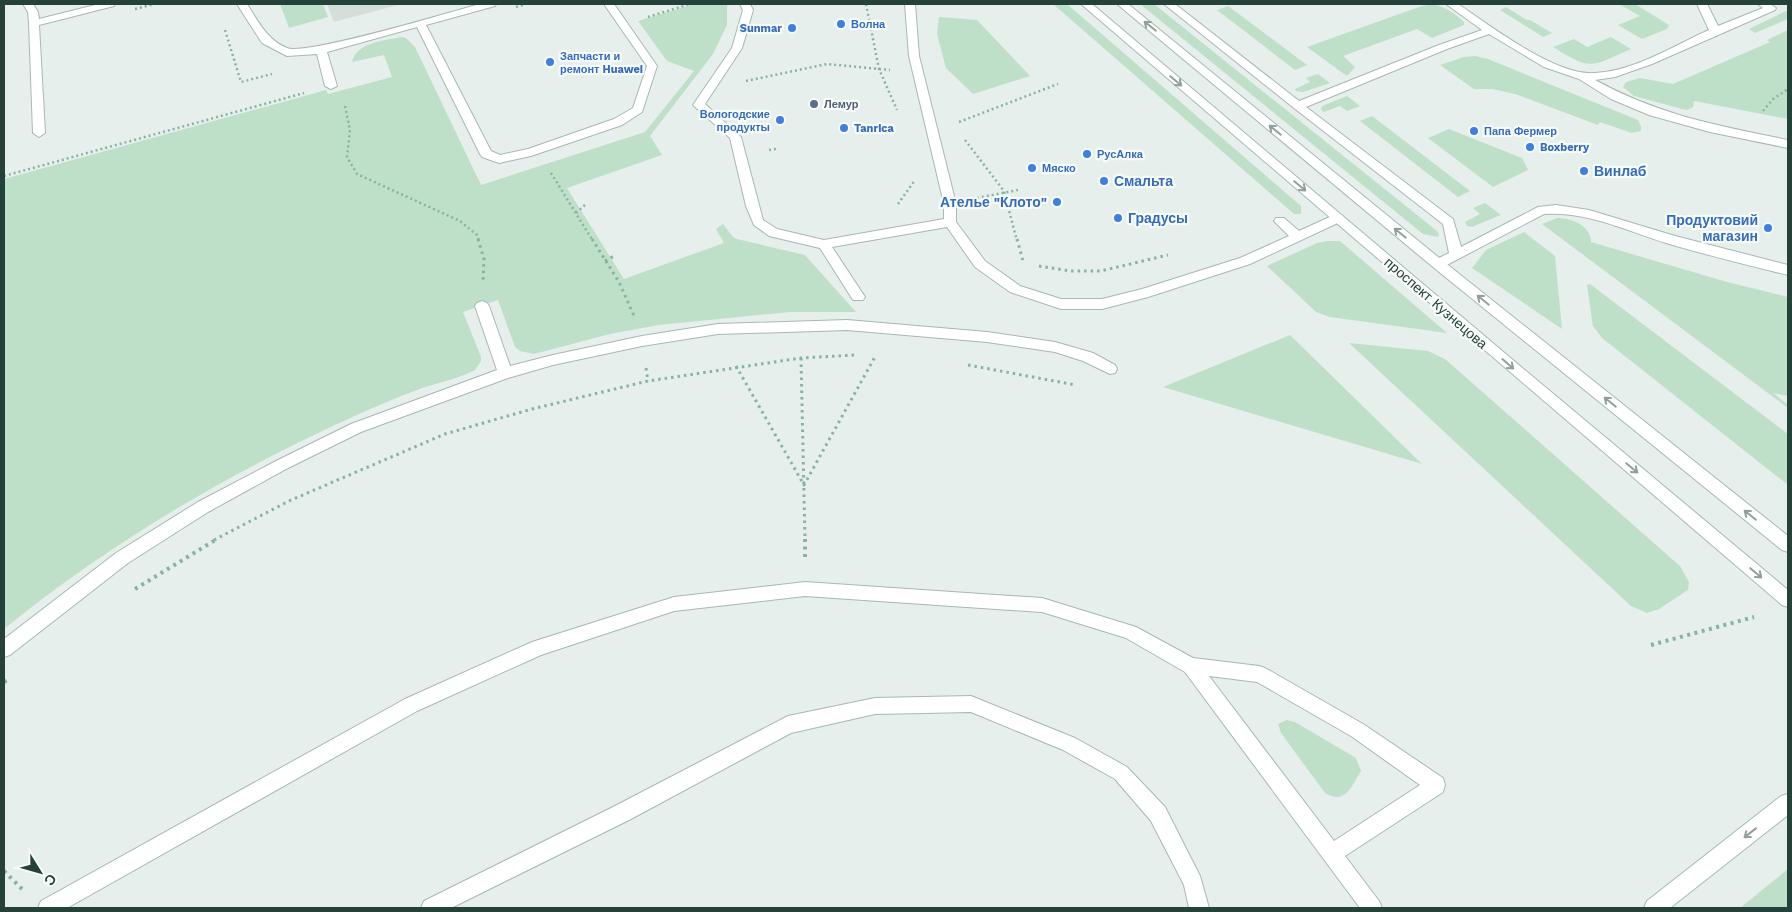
<svg xmlns="http://www.w3.org/2000/svg" width="1792" height="912" font-family="'Work Sans',sans-serif">
<rect width="100%" height="100%" fill="#e6efeb"/>
<!-- built -->
<polygon fill="#d4dfda" points="327,4 402,4 334,22"/>
<!-- green -->
<g fill="#bfe0c8">
<polygon points="280,4 323,4 328,17 289,28"/>
<path d="M694,4H727V25L713,54L650,136L662,155L567,188L624,279L724,243L716,229L723,224L733,237L737,239L805,255L856,312H790L659,325L610,334L534,354L520,351L515,347L498,300L463,312L481,357V361L475,370C460,378 442,382 425,387C395,398 364,411 335,425C217,480 105,547 4,629V179L326,90L328,94L392,77L384,55L352,62C357,42 383,41 401,37L406,38L415,47L481,185L645,132L694,71L667,61L638,21Z"/>
<polygon points="1053,4 1067,4 1301,206 1301,214 1294,214"/>
<polygon points="1140,4 1154,4 1437,231 1439,234 1438,237 1423,234"/>
<path d="M1431,4C1444,6 1455,13 1464,22V25L1432,38L1417,29L1343,56L1355,67L1347,76L1307,47L1419,7Z"/>
<polygon points="1619,4 1635,4 1669,25 1667,29 1642,39 1618,25 1640,16"/>
<polygon points="1228,6 1307,65 1295,70 1217,10"/>
<polygon points="1506,7 1527,20 1530,20 1552,33 1543,37 1500,10"/>
<polygon points="1788,10 1788,19 1755,33 1749,29"/>
<polygon points="939,17 977,20 1030,76 973,94 946,68 937,34"/>
<polygon points="1788,30 1788,119 1694,101 1693,107 1687,110 1682,109 1634,96 1623,87 1626,82 1640,78 1673,84 1770,42 1767,40"/>
<path d="M1611,37L1631,49C1590,67 1592,71 1553,47L1574,39L1587,47Z"/>
<polygon points="1475,56 1488,59 1638,120 1641,126 1641,131 1632,133 1600,122 1598,125 1515,94 1492,89 1474,89 1440,65 1464,57"/>
<polygon points="1318,74 1330,83 1303,92 1296,91 1295,89 1310,82 1306,78"/>
<polygon points="1347,96 1360,106 1347,111 1340,106 1324,112 1321,110 1322,106"/>
<polygon points="1372,116 1470,191 1458,197 1360,121"/>
<polygon points="1449,129 1522,158 1528,170 1493,187 1428,138"/>
<polygon points="1485,203 1501,215 1472,227 1467,226 1465,222 1480,214 1473,208"/>
<path d="M1557,218C1572,218 1591,226 1591,242L1727,282L1788,297V396L1773,393L1788,405V408L1542,224Z"/>
<polygon points="1524,232 1555,256 1562,329 1472,268 1486,250"/>
<polygon points="1327,241 1340,241 1447,333 1330,317 1316,312 1267,266 1317,243"/>
<polygon points="1590,284 1788,434 1788,485 1602,338 1593,326 1592,320 1587,285"/>
<polygon points="1290,335 1422,464 1163,387"/>
<polygon points="1349,343 1428,351 1445,359 1680,566 1689,582 1688,590 1659,609 1647,613 1631,606"/>
<path d="M1287,720L1295,722L1356,758L1361,771C1352,785 1345,806 1325,793L1281,733L1278,724Z"/>
<polygon points="1788,869 1788,908 1740,908"/>
</g>
<g fill="none" stroke-linecap="round" stroke-linejoin="round">
<defs>
<g id="lane">
<polygon points="23,4 33,4 38,12 39,19 99,4 115,4 114,6 39,25 45,133 39,137 33,133 29,23 28,12"/>
<path d="M237,4H247C258,21 267,40 287,48C305,56 451,12 480,4H496L495,6L426,25L491,151L500,155L528,149L614,119L633,108L647,66L604,4H614L657,66L642,112L622,125L531,156L499,163L482,157L480,154L417,27L327,52L337,86L331,89L325,86L317,54L287,56L262,43Z"/>
<polygon points="740,4 750,4 753,10 742,48 705,104 741,137 763,220 777,229 824,240 944,219 944,204 909,56 905,4 915,4 919,56 956,204 956,222 985,261 1020,286 1061,299 1102,299 1142,289 1240,258 1289,236 1274,221 1276,218 1284,218 1299,231 1334,215 1342,215 1344,218 1342,221 1250,264 1148,297 1102,309 1061,309 1010,292 975,267 947,227 832,247 865,297 863,300 853,300 820,248 769,236 754,225 746,206 730,138 693,105 732,48 743,10"/>
<path d="M1164,4H1175L1299,101L1439,45L1482,30L1446,4H1458C1491,26 1555,76 1595,73C1635,71 1673,46 1709,30L1697,4H1707L1718,26L1763,8L1758,4H1770L1776,8L1775,10L1652,64L1615,77L1595,80C1661,116 1716,125 1788,140V148L1710,132L1649,115L1611,99L1579,79L1544,67L1489,34L1447,49L1306,107L1453,219L1461,247L1538,207L1556,205L1589,210L1675,236L1788,265V275C1748,265 1706,255 1666,243C1627,231 1587,211 1544,214L1443,267H1433L1432,264L1433,261L1449,253L1443,224L1294,108Z"/>
<polygon points="482,301 487,303 489,306 510,366 553,355 642,336 718,324 847,320 987,332 1055,342 1093,353 1115,365 1117,369 1115,373 1110,374 1083,361 1055,352 987,342 847,330 718,334 642,346 553,365 508,378 361,432 286,469 208,512 128,563 10,655 4,657 4,639 116,553 198,502 276,461 351,424 497,370 475,306 477,303"/>
<path d="M805,582L1042,598L1136,627L1193,658L1259,666L1265,668L1363,724L1443,778L1445,785L1443,792L1345,856L1379,901L1382,908H1360L1185,672L1126,638L1042,612L805,596L674,611L541,655L417,711L67,908H38L41,901L405,699L532,642L674,597ZM1209,676L1257,682L1351,736L1420,785L1334,841Z"/>
<polygon points="971,696 1075,738 1127,767 1165,807 1200,876 1209,908 1189,908 1184,885 1151,821 1115,779 1063,750 971,712 875,714 791,733 629,820 451,908 421,908 424,901 615,806 788,716 875,698"/>
</g>
<g id="street">
<polygon points="1081,4 1092,4 1520,366 1788,590 1788,607 1782,605"/>
<polygon points="1117,4 1128,4 1443,261 1788,536 1788,552 1782,550 1433,267"/>
</g>
<polygon id="secondary" points="1788,794 1788,815 1670,908 1644,908 1647,901 1781,796"/>
</defs>
<!-- lane casing -->
<use href="#lane" stroke="#a8b8b2" stroke-width="2"/>
<!-- street casing -->
<use href="#street" stroke="#a8b8b2" stroke-width="2"/>
<!-- secondary casing -->
<use href="#secondary" stroke="#a4bbb3" stroke-width="2"/>
<!-- path-far2 -->
<g stroke="#86b3a5" stroke-width="2.5" stroke-dasharray="2 3" stroke-linecap="butt">
<polyline points="866,4 879,69 897,110"/>
<polyline points="516,7 526,4"/>
<polyline points="135,9 154,4"/>
<polyline points="648,17 690,4"/>
<polyline points="225,30 241,82 272,74"/>
<polyline points="746,81 827,64 890,70"/>
<polyline points="345,106 350,130 347,157 357,174 460,221 477,235 479,241"/>
<polyline points="1763,111 1773,99 1788,89"/>
<polyline points="959,122 1058,84"/>
<polyline points="965,140 1004,191 1017,241"/>
<polyline points="769,150 776,149"/>
<polyline points="551,173 593,241"/>
<polyline points="4,176 304,93"/>
<polyline points="977,198 1018,190"/>
<polyline points="898,204 915,180"/>
<polyline points="576,213 585,205"/>
</g>
<!-- path-far1 -->
<g stroke="#86b3a5" stroke-width="3" stroke-dasharray="2.5 4" stroke-linecap="butt">
<polyline points="478,239 484,259 483,281"/>
<polyline points="592,239 619,282 634,316"/>
<polyline points="1017,239 1023,261"/>
<polyline points="605,261 614,256"/>
<polyline points="1039,266 1070,271 1101,271 1168,255"/>
<polyline points="801,358 805,540"/>
<polyline points="968,365 1076,385"/>
<polyline points="736,366 804,485 876,355"/>
<polyline points="646,368 648,381"/>
<polyline points="214,540 291,500 445,434 532,409 648,381 801,358 855,355"/>
</g>
<!-- path -->
<g stroke="#86b3a5" stroke-width="4" stroke-dasharray="3 4.5" stroke-linecap="butt">
<polyline points="805,539 805,561"/>
<polyline points="135,589 217,539"/>
<polyline points="1651,645 1754,617"/>
<polyline points="4,682 10,678"/>
<polyline points="4,871 23,890"/>
</g>
<!-- lane -->
<use href="#lane" fill="#fff" fill-rule="evenodd"/>
<!-- street -->
<use href="#street" fill="#fff" fill-rule="evenodd"/>
<!-- secondary -->
<use href="#secondary" fill="#fff" fill-rule="evenodd"/>
</g>
<!-- one-way arrows -->
<defs><path id="oneway-shaft" d="M-6 0H5M1.5-3L5.5 0L1.5 3" fill="none" stroke-width="1.6" stroke-linecap="round" stroke-linejoin="round" transform="scale(1.25)"/></defs>
<g stroke="#92a09c">
<use href="#oneway-shaft" transform="translate(1150 26) rotate(-141)"/>
<use href="#oneway-shaft" transform="translate(1176 81) rotate(40)"/>
<use href="#oneway-shaft" transform="translate(1275 130) rotate(-141)"/>
<use href="#oneway-shaft" transform="translate(1300 186) rotate(40)"/>
<use href="#oneway-shaft" transform="translate(1400 233) rotate(-141)"/>
<use href="#oneway-shaft" transform="translate(1483 300) rotate(-141)"/>
<use href="#oneway-shaft" transform="translate(1508 364) rotate(41)"/>
<use href="#oneway-shaft" transform="translate(1610 402) rotate(-141)"/>
<use href="#oneway-shaft" transform="translate(1632 468) rotate(40)"/>
<use href="#oneway-shaft" transform="translate(1750 515) rotate(-141)"/>
<use href="#oneway-shaft" transform="translate(1756 573) rotate(40)"/>
<use href="#oneway-shaft" transform="translate(1750 833) rotate(142)"/>
</g>
<!-- markers -->
<g fill="#3f7fe0" stroke="#f7fbf9" stroke-width="2">
<circle cx="841" cy="24" r="5"/>
<circle cx="792" cy="28" r="5"/>
<circle cx="550" cy="62" r="5"/>
<circle cx="780" cy="120" r="5"/>
<circle cx="844" cy="128" r="5"/>
<circle cx="1474" cy="131" r="5"/>
<circle cx="1530" cy="147" r="5"/>
<circle cx="1087" cy="154" r="5"/>
<circle cx="1032" cy="168" r="5"/>
<circle cx="1584" cy="171" r="5"/>
<circle cx="1104" cy="181" r="5"/>
<circle cx="1057" cy="202" r="5"/>
<circle cx="1118" cy="218" r="5"/>
<circle cx="1768" cy="228" r="5"/>
</g>
<circle fill="#5c6f8a" stroke="#f7fbf9" stroke-width="2" cx="814" cy="104" r="5"/>
<g text-anchor="middle" stroke-width="4.5" stroke-linejoin="round" paint-order="stroke">
<!-- far-shop labels -->
<g font-size="11" font-weight="bold" fill="#366cbe" stroke="#f7fbf9" text-anchor="start">
<text x="851" y="28">Волна</text>
<text x="782" y="32" text-anchor="end">Sunmar</text>
<text x="560" y="60">Запчасти и<tspan x="560" dy="13">ремонт Huawei</tspan></text>
<text x="770" y="118" text-anchor="end">Вологодские<tspan x="770" dy="13">продукты</tspan></text>
<text x="854" y="132">Tanrica</text>
<text x="1484" y="135">Папа Фермер</text>
<text x="1540" y="151">Boxberry</text>
<text x="1097" y="158">РусАлка</text>
<text x="1042" y="172">Мяско</text>
</g>
<!-- far-service labels -->
<g font-size="11" font-weight="bold" fill="#4e5e75" stroke="#f7fbf9" text-anchor="start">
<text x="824" y="108">Лемур</text>
</g>
<!-- shop labels -->
<g font-size="14" font-weight="bold" fill="#366cbe" stroke="#f7fbf9" text-anchor="start">
<text x="1594" y="176">Винлаб</text>
<text x="1114" y="186">Смальта</text>
<text x="1047" y="207" text-anchor="end">Ателье "Клото"</text>
<text x="1128" y="223">Градусы</text>
<text x="1758" y="225" text-anchor="end">Продуктовий<tspan x="1758" dy="16">магазин</tspan></text>
</g>
<!-- street labels -->
<g font-size="14" fill="#24423a" stroke="#f7fbf9">
<text transform="translate(1436 303) rotate(41)" y="5">проспект Кузнецова</text>
</g>
</g>
<!-- border -->
<rect width="1792" height="912" fill="none" stroke="#24423a" stroke-width="10"/>
<!-- north arrow -->
<g transform="translate(40 872) rotate(127)" stroke="#f7fbf9" stroke-width="4" paint-order="stroke">
<path d="M0-4L9 19L0 12L-9 19Z" fill="#24423a"/>
<text y="-8" font-size="14" font-weight="bold" text-anchor="middle" fill="#24423a">С</text>
</g>
</svg>
